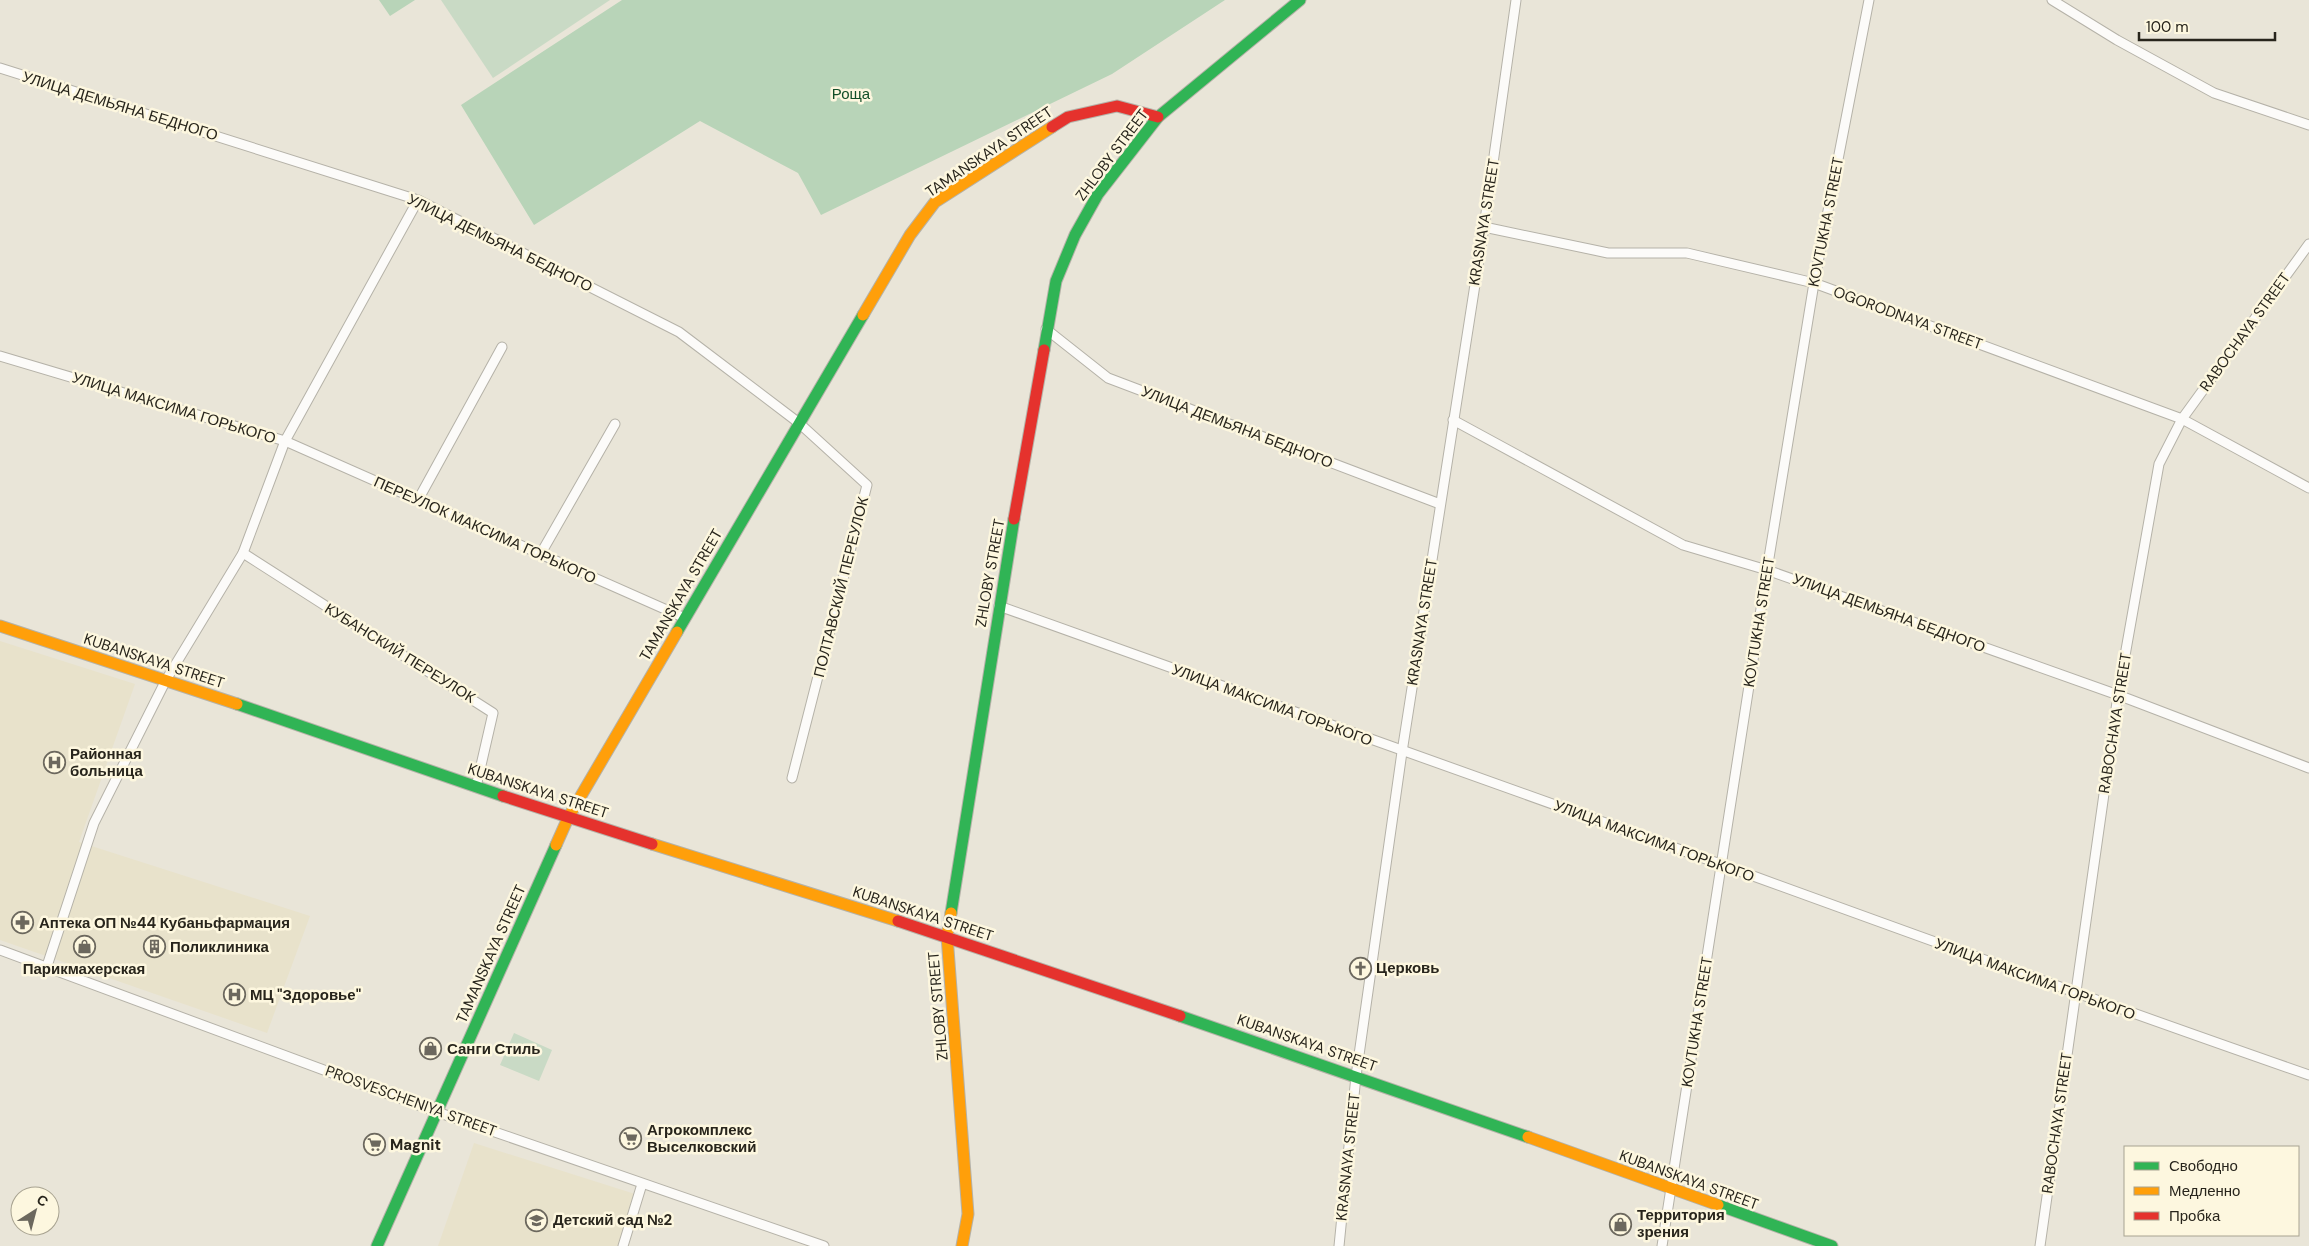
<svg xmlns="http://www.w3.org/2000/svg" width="2309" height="1246" font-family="'DM Sans',sans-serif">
<rect width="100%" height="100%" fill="#e9e5d8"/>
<!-- built -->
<g fill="#e8e2cb">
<polygon points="0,641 135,684 79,842 310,916 267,1033 0,940"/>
<polygon points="474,1143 635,1194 618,1246 438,1246"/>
</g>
<!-- green -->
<g fill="#c9dac5">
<polygon points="441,0 610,0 493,78"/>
<polygon points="514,1033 552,1050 539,1081 500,1065"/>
</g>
<!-- forest -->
<g fill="#b8d4b8">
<polygon points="379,0 415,0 390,16"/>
<polygon points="622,0 1225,0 1112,74 821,215 798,173 700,121 534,225 461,105"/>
</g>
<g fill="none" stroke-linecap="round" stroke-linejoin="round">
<defs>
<g id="street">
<polyline points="2052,0 2117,40 2214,93 2309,125"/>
<polyline points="0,68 418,200 679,332 799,423 867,485 792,778"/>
<polyline points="1484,227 1608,253 1687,253 1814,283 2182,419 2309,488"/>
<polyline points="1046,329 1108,378 1440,504"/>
<polyline points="0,356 285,441 685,618"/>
<polyline points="1453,420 1683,545 1767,570 2118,695 2309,768"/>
<polyline points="418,500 502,347"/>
<polyline points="243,553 493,713 476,787"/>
<polyline points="540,555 615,424"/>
<path d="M999,606C1240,693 1482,778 1723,865C1918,936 2113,1007 2309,1075"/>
<polyline points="0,950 437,1112 824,1246"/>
<polyline points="47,966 94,823 166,680 243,553 285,441 418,200"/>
<polyline points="623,1246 642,1184"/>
<polyline points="1339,1246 1356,1076 1402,752 1484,227 1516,0"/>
<polyline points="1662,1246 1767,570 1814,283 1869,0"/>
<polyline points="2040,1246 2118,695 2159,464 2182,419 2309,244"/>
</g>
<g id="fast">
<polyline points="1044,350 1056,281 1075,235 1098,194 1158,117 1300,0"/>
<polyline points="677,632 863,315"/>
<polyline points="237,704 503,796"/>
<polyline points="951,913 1014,519"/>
<polyline points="1180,1016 1528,1137"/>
<polyline points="1718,1205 1832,1246"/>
<polyline points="377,1246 556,845"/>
</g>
<g id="slow">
<polyline points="863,315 910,235 935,202 1052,127"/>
<polyline points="0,626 237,704"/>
<polyline points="652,844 898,921"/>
<polyline points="556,845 568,818 677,632"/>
<polyline points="951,913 947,936 968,1214 962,1246"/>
<polyline points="1528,1137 1718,1205"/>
</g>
<g id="jam">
<polyline points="1052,127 1068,117 1117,106 1158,117"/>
<polyline points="1014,519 1044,350"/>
<polyline points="503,796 652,844"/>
<polyline points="898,921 1180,1016"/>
</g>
</defs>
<!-- street casing -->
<use href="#street" stroke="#b5b2a8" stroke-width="11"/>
<!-- fast casing -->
<use href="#fast" stroke="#b5b2a8" stroke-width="13"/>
<!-- slow casing -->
<use href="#slow" stroke="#b5b2a8" stroke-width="13"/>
<!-- jam casing -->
<use href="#jam" stroke="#b5b2a8" stroke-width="13"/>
<!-- street -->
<use href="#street" stroke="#fcfbf9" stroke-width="9"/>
<!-- fast -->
<use href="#fast" stroke="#30b455" stroke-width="11"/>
<!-- slow -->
<use href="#slow" stroke="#ff9f0a" stroke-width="11"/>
<!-- jam -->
<use href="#jam" stroke="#e5322d" stroke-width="11"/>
</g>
<!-- icons -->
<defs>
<symbol id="hospital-ring" viewBox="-11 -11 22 22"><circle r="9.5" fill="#fdf7df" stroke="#6c685e" stroke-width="1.5"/><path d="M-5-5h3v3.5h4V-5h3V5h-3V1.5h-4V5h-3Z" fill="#6c685e"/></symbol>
<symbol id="pharmacy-ring" viewBox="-11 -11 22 22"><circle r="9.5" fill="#fdf7df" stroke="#6c685e" stroke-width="1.5"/><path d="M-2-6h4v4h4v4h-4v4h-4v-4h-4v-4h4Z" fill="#6c685e"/></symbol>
<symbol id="shop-ring" viewBox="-11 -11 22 22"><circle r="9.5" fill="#fdf7df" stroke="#6c685e" stroke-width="1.5"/><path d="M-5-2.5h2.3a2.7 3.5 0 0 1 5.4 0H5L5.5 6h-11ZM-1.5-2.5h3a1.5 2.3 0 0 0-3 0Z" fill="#6c685e"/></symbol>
<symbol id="building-ring" viewBox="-11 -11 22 22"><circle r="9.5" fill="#fdf7df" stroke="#6c685e" stroke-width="1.5"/><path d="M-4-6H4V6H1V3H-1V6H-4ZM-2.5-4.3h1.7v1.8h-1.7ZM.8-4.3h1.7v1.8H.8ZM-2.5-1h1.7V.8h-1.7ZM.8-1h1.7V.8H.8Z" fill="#6c685e"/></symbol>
<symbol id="church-ring" viewBox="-11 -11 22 22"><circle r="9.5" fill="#fdf7df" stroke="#6c685e" stroke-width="1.5"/><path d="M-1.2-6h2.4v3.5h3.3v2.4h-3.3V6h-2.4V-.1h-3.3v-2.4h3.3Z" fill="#6c685e"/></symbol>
<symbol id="supermarket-ring" viewBox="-11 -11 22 22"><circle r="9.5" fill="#fdf7df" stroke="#6c685e" stroke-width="1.5"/><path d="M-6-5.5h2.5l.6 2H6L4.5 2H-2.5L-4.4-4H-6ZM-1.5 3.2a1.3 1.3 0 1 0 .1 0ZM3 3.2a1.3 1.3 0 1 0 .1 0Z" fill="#6c685e"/></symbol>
<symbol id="school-ring" viewBox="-11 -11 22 22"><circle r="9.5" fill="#fdf7df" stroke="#6c685e" stroke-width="1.5"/><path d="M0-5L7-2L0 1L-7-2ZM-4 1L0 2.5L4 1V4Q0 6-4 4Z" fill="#6c685e"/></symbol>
</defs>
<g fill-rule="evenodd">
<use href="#hospital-ring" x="42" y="750" width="25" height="25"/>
<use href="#pharmacy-ring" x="10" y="910" width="25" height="25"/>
<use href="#shop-ring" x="72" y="934" width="25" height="25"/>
<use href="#building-ring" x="142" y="934" width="25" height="25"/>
<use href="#church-ring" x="1348" y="956" width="25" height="25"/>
<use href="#hospital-ring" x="222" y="982" width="25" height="25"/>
<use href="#shop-ring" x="418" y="1036" width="25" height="25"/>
<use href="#supermarket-ring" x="618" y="1126" width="25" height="25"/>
<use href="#supermarket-ring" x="362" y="1132" width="25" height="25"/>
<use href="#school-ring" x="524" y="1208" width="25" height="25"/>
<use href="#shop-ring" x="1608" y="1212" width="25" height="25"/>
</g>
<g text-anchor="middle" stroke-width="5" stroke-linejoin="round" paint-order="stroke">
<!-- park labels -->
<g font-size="15" fill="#104e27" stroke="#fdf7df">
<text x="851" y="99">Роща</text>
</g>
<!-- street labels -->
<g font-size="15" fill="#28251c" stroke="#fdf7df">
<text transform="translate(120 106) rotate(17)" y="5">УЛИЦА ДЕМЬЯНА БЕДНОГО</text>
<text transform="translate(989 152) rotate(-34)" y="5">TAMANSKAYA STREET</text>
<text transform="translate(1112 155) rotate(-53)" y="5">ZHLOBY STREET</text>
<text transform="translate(1484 222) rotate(-81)" y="5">KRASNAYA STREET</text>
<text transform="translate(1826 222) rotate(-79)" y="5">KOVTUKHA STREET</text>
<text transform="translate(500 243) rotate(26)" y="5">УЛИЦА ДЕМЬЯНА БЕДНОГО</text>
<text transform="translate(1908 318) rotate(20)" y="5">OGORODNAYA STREET</text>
<text transform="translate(2245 332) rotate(-54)" y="5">RABOCHAYA STREET</text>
<text transform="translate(174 408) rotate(17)" y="5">УЛИЦА МАКСИМА ГОРЬКОГО</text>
<text transform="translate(1237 427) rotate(21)" y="5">УЛИЦА ДЕМЬЯНА БЕДНОГО</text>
<text transform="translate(485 530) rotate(24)" y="5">ПЕРЕУЛОК МАКСИМА ГОРЬКОГО</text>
<text transform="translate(990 573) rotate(-80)" y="5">ZHLOBY STREET</text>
<text transform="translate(841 587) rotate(-76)" y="5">ПОЛТАВСКИЙ ПЕРЕУЛОК</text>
<text transform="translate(681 595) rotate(-60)" y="5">TAMANSKAYA STREET</text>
<text transform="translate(1889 613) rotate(20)" y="5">УЛИЦА ДЕМЬЯНА БЕДНОГО</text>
<text transform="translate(1422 622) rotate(-81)" y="5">KRASNAYA STREET</text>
<text transform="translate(1759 622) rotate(-81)" y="5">KOVTUKHA STREET</text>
<text transform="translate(400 653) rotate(32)" y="5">КУБАНСКИЙ ПЕРЕУЛОК</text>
<text transform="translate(154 661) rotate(18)" y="5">KUBANSKAYA STREET</text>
<text transform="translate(1272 705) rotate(20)" y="5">УЛИЦА МАКСИМА ГОРЬКОГО</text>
<text transform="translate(2115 723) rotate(-81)" y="5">RABOCHAYA STREET</text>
<text transform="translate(538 791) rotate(18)" y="5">KUBANSKAYA STREET</text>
<text transform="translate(1654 841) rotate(20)" y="5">УЛИЦА МАКСИМА ГОРЬКОГО</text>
<text transform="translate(923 914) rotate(18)" y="5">KUBANSKAYA STREET</text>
<text transform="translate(491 954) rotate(-66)" y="5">TAMANSKAYA STREET</text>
<text transform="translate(2035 979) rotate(20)" y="5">УЛИЦА МАКСИМА ГОРЬКОГО</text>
<text transform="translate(938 1006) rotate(-95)" y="5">ZHLOBY STREET</text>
<text transform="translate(1697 1022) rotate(-81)" y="5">KOVTUKHA STREET</text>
<text transform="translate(1307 1043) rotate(19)" y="5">KUBANSKAYA STREET</text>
<text transform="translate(411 1101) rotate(20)" y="5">PROSVESCHENIYA STREET</text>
<text transform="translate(2057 1123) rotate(-82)" y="5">RABOCHAYA STREET</text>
<text transform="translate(1348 1157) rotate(-84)" y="5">KRASNAYA STREET</text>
<text transform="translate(1689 1180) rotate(20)" y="5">KUBANSKAYA STREET</text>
</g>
<!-- poi labels -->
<g font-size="15" font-weight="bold" fill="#28251c" stroke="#fdf7df" text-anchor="start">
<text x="70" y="759">Районная<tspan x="70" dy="17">больница</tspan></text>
<text x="39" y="928">Аптека ОП №44 Кубаньфармация</text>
<text x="170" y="952">Поликлиника</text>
<text x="1376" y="973">Церковь</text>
<text x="84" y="974" text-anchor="middle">Парикмахерская</text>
<text x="250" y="1000">МЦ "Здоровье"</text>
<text x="447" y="1054">Санги Стиль</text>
<text x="647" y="1135">Агрокомплекс<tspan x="647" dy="17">Выселковский</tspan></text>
<text x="390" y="1150">Magnit</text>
<text x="1637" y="1220">Территория<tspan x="1637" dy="17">зрения</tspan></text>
<text x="553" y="1225">Детский сад №2</text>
</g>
</g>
<!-- legend -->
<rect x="2124" y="1146" width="175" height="90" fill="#fdf7df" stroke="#a8a391"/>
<rect x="2134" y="1162" width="25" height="8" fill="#30b455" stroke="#a8a391"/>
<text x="2169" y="1171" font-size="15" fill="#28251c">Свободно</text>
<rect x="2134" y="1187" width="25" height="8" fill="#ff9f0a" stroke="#a8a391"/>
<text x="2169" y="1196" font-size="15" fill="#28251c">Медленно</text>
<rect x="2134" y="1212" width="25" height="8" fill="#e5322d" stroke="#a8a391"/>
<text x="2169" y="1221" font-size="15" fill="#28251c">Пробка</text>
<!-- north arrow -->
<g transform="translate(35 1211) rotate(36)"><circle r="24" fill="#fdf7df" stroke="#a8a391"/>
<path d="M0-4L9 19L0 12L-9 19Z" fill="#6c685e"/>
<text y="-8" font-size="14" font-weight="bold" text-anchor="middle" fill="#28251c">С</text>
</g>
<!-- scale -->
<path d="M2139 32v8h136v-8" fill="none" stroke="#28251c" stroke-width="2.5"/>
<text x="2146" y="32" font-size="15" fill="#28251c" stroke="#fdf7df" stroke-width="4" paint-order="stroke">100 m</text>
</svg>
